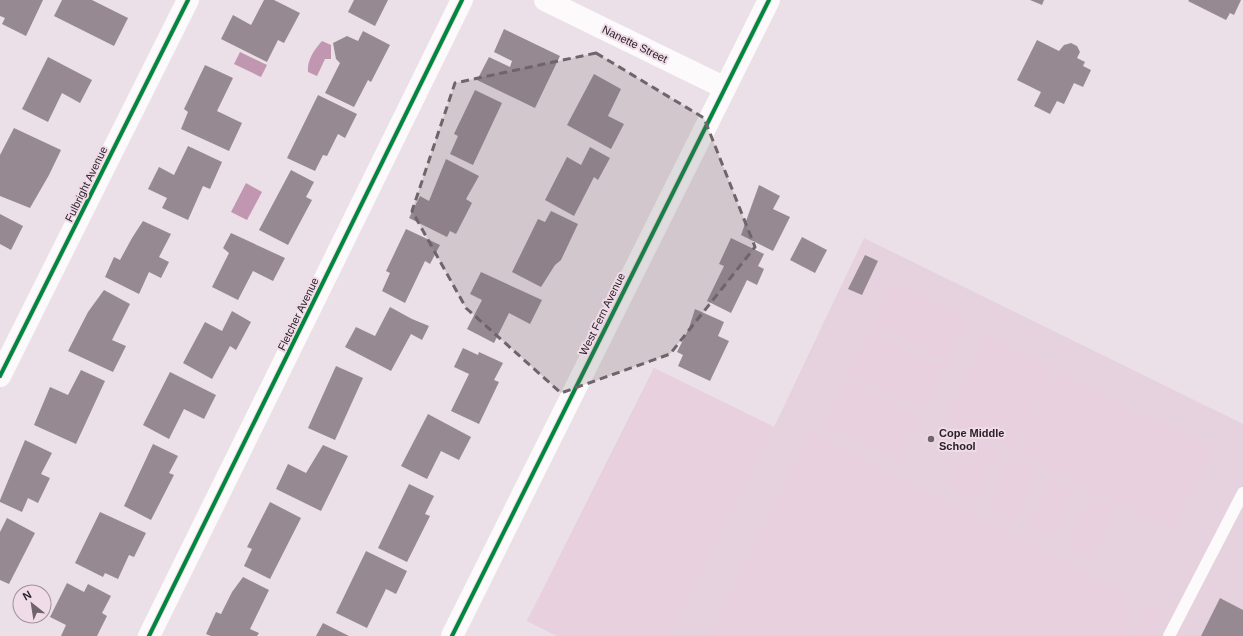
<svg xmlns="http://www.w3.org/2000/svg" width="1243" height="636" font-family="Arial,sans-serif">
<rect width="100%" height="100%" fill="#ebe0e7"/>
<!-- built -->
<polygon fill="#e6d2de" points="864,238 1243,424 1243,636 557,636 527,621 654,368 774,427"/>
<!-- green -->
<g fill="#e8d0df">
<polygon points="893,280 968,318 946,362 871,324"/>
<polygon points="868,330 943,367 922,410 847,373"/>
<polygon points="986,335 1055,369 1014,451 945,417"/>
<polygon points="654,368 774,427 669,636 557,636 527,621"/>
<polygon points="1058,371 1134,409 1093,491 1017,453"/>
<polygon points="845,379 919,416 898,459 823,422"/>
<polygon points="1137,410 1214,448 1172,530 1095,492"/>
<polygon points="810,431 1121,591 1132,623 1125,636 708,636"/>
<polygon points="972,436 999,450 973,501 946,488"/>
<polygon points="1012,456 1038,469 1013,521 986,508"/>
<polygon points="1051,476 1077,489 1051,540 1025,527"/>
<polygon points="1090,495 1116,508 1091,559 1064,547"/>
<polygon points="1146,605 1165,614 1154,636 1131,636"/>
</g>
<!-- water -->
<g fill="#c096b1">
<path d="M322,41L331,45V59H325L317,76L308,72C307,60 314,50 322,41Z"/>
<polygon points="240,52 267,65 261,77 234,64"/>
<polygon points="246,183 262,192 247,220 231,212"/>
</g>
<!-- building -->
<g fill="#978992">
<polygon points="0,0 43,0 26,36 2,24 5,18 0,16"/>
<polygon points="62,0 92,0 128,18 114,46 54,16"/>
<polygon points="264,0 274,0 300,13 284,43 278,40 267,62 221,39 233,15 251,25"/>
<polygon points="354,0 388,0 375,26 348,12"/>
<polygon points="1030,0 1044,0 1042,5"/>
<polygon points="1189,0 1241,0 1234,15 1230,13 1226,20 1188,1"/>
<polygon points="504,29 560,56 535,108 477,80 489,57 510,67 512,61 494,52"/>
<polygon points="363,31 390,45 371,82 368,80 354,107 325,93 340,63 336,59 333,43 347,36 358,41"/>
<polygon points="1037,40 1059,51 1064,45 1071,43 1077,46 1080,52 1077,58 1085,62 1083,66 1091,70 1083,87 1074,83 1064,104 1057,101 1050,114 1034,106 1041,92 1017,80"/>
<polygon points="48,57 92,80 80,103 62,93 48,122 22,109"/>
<polygon points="205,65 233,78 217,111 242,123 229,151 181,129 188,112 184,109"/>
<polygon points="594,74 621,89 608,116 624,124 611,149 567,125"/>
<polygon points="475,90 502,103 473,165 450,154 458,136 454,134"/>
<polygon points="318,95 357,114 345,138 338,134 327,156 323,155 315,171 287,158"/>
<polygon points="14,128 61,150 49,175 30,208 0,196 0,155"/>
<polygon points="188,146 222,162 210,189 203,186 188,220 162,208 167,198 148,189 159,167 174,175"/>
<polygon points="590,147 610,158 598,180 594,177 574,216 545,200 567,157 581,165"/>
<polygon points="446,159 479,176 466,199 472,203 456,234 450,231 447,237 409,218 420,196 429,201"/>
<polygon points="291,170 314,182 306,197 312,200 288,245 259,230"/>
<polygon points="759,185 780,196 773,209 790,217 773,251 741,235"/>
<polygon points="551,211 578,224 561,260 555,265 541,287 512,272 538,219 545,222"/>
<polygon points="0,214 23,226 11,250 0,244"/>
<polygon points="143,221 171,234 159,257 169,262 161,278 149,272 139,294 105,277 114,257 120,260 132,238"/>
<polygon points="406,229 440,245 430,264 425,261 405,303 382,291 390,273 386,271"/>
<polygon points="231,233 285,258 273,281 253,271 238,300 212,287 229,253 223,248"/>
<polygon points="802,237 827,250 815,273 790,260"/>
<polygon points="731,238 764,254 758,266 764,269 757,285 747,280 731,313 707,301 724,266 719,264"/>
<polygon points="865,255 878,261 862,295 848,289"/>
<polygon points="481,272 542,300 530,324 509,313 494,343 467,329 482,300 470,294"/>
<polygon points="104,290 130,304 112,340 126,346 113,372 68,351 88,312"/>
<polygon points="390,307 412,319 429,326 422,340 411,334 391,371 345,347 356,327 375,336"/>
<polygon points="695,309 724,322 718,336 729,341 710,381 678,366 683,355 677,352 689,328"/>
<polygon points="232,311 251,322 236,350 230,346 212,379 183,363 205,322 222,331"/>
<polygon points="463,348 478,355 479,352 503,363 494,380 499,382 479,424 451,411 469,374 454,367"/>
<polygon points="336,366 363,378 335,440 308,428"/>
<polygon points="81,370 105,381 76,444 34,425 50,387 68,395"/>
<polygon points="170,372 216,395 204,419 184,409 169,439 143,425"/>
<polygon points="428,414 471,437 459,460 441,451 427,479 401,466"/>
<polygon points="25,440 52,453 41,474 50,478 38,503 28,498 22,512 0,502 0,500"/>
<polygon points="153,444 178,456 169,473 174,475 151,520 124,506"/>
<polygon points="323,445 348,456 321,511 276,489 288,464 306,473"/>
<polygon points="409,484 434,496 425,514 430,516 407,562 378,548"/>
<polygon points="270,502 301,518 270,579 244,566 252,549 247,547"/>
<polygon points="100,512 146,533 134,557 129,555 118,579 105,573 103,577 75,563"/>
<polygon points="7,518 35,533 9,584 0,580 0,532"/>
<polygon points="366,551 407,571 396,594 386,589 367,628 336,613"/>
<polygon points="243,577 269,590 250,629 259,633 257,636 211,636 206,634 216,612 221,614 232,592"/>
<polygon points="67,583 84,592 88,584 111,596 102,613 107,616 97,636 61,636 66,625 50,617"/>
<polygon points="1220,598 1243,610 1243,636 1201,636"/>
<polygon points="323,623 349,636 316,636"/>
</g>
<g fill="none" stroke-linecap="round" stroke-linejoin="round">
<!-- lane -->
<polyline stroke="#fcfafb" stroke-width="12" points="1169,636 1243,493"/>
<!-- street -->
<g stroke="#fcfafb" stroke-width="22">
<polyline points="545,0 725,88"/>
<polyline points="0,376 188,0"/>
<polyline points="149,636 462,0"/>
</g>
<!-- secondary -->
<polyline stroke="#fcfafb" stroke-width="22" points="452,636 769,0"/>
<defs>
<g id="cycleway">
<polyline points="0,376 188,0"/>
<polyline points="149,636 462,0"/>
<polyline points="452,636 769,0"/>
</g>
</defs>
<!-- cycleway casing -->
<use href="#cycleway" stroke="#f0dbe8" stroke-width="6"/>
<!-- cycleway -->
<use href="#cycleway" stroke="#00873e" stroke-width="4"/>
</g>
<!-- marked area -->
<path fill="#6e646a" fill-opacity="0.2" stroke="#6e646a" stroke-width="3" stroke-dasharray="8 5" stroke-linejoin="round" d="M596,53L704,118L755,247L670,354L561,393L466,308L412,211L455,83Z"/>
<!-- markers -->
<circle fill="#6e646a" stroke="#f0dbe8" stroke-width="1.5" cx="931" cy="439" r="4"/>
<g text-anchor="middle" stroke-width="4" stroke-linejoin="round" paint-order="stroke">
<!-- street labels -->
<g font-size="11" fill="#2a2227" stroke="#f0dbe8">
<text transform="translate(635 44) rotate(26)" y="4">Nanette Street</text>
<text transform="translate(86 184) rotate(-64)" y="4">Fulbright Avenue</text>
<text transform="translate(298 314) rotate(-64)" y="4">Fletcher Avenue</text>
<text transform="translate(602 314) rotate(-64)" y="4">West Fern Avenue</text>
</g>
<!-- poi labels -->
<g font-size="11" font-weight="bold" fill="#2a2227" stroke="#f0dbe8" text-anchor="start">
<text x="939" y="437">Cope Middle<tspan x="939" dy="13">School</tspan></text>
</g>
</g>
<!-- north arrow -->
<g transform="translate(32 604) rotate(330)"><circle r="19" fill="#f0dbe8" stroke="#a1919b"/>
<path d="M0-3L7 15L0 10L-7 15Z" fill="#6e646a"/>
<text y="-6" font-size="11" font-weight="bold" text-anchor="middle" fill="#2a2227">N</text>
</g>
</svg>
